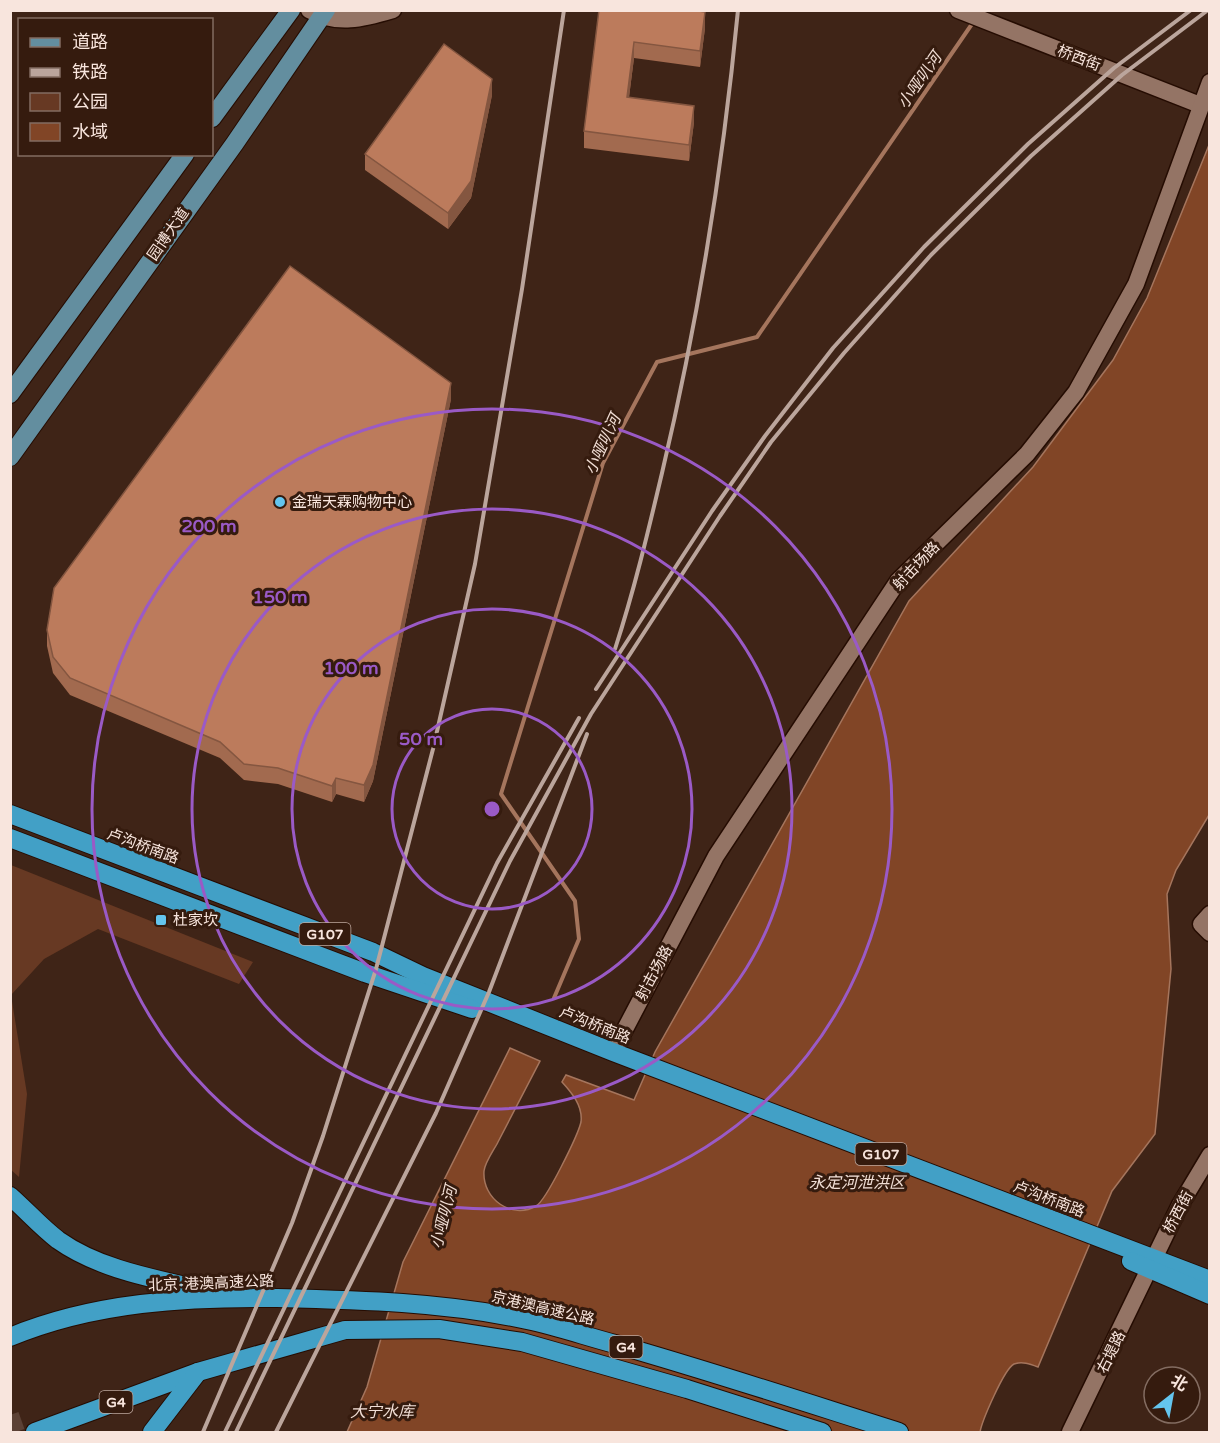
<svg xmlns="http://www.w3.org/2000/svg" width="1220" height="1443" font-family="'Varela Round','Noto Sans SC',sans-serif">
<rect width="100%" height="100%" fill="#3f2417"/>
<!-- green -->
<polygon fill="#673923" points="11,865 253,962 239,984 98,929 44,959 11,995 27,1094 19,1177 10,1169"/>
<!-- water -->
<path fill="#814526" stroke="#a5755d" stroke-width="1.5" d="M1209,145V815L1176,870L1167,894L1171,969L1155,1134L1112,1191L1038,1367C1030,1364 1022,1361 1014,1364C1004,1369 982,1421 980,1432H347L367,1387L403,1262L510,1048L540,1061C526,1088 512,1115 498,1142C494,1150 485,1162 484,1171C482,1199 512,1220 536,1206C546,1201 578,1135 581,1122C583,1106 572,1093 562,1082L566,1075L634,1100L655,1052L909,601L1033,467L1113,360L1147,298Z"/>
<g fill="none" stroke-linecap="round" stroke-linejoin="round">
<!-- stream -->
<polyline stroke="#a5755d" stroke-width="4" points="554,998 579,939 575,901 501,794 603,463 657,362 757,337 974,21"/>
<!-- highway-tunnel -->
<polyline stroke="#5b4135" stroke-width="18" stroke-dasharray="18 9" stroke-linecap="butt" points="10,1415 16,1432"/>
<defs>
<g id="minor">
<path d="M309,10C337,26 363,19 393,10"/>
<polyline points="958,10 1200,105"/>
<polyline points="1210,914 1201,924 1210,933"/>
<polyline points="613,1052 716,856 898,581 1027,454 1076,392 1136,284 1210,82"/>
<polyline points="1070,1432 1180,1205 1210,1155"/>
</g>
<g id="major">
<polyline points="212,118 291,10"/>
<polyline points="10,394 185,154"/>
<polyline points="10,457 235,143 326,10"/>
</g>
<g id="highway">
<polyline points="10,814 373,952 423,976 613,1052 1210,1280"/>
<polyline points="10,838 365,973 472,1009"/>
<path d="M10,1196C26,1210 41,1227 58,1240C103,1272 164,1280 216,1293"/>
<polyline points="1131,1261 1210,1295"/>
<path d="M10,1337C94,1302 187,1297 276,1298C359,1300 445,1302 527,1320C556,1326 585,1336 615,1344C710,1371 804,1402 899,1432"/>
<polyline points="35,1432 198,1372 345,1330 439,1329 522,1342 687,1389 822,1432"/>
<polyline points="152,1432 198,1372"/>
</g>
</defs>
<!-- minor casing -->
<use href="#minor" stroke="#250c02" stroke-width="19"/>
<!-- major casing -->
<use href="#major" stroke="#250c02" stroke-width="20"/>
<!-- highway casing -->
<use href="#highway" stroke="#250c02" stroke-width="20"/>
<!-- minor -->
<use href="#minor" stroke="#947465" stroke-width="16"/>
<!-- major -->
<use href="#major" stroke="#638e9f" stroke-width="18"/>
<!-- highway -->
<use href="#highway" stroke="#42a0c6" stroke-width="18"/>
<!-- rail -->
<g stroke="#bba59c" stroke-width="4">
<path d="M615,649C634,591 648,532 662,473C698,321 723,166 738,10"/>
<polyline points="596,689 712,511 765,436 833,348 924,247 1028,144 1114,68 1191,10"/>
<polyline points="203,1432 292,1223 323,1136 376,969 433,749 475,564 522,289 564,10"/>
<polyline points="225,1432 497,863 579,718"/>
<polyline points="236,1432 510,861 591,714 720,516 771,442 844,353 931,255 1031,156 1122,75 1208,10"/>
<polyline points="276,1432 436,1113 489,992 587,734"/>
</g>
</g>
<!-- wall -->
<g fill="#a26a4f">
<polygon points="599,10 705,28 700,67 634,58 629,97 694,122 689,161 584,148 584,131"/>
<polygon points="492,95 471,198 448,229 365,170 365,154"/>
<polygon points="451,399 373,781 364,802 336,794 332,802 278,784 244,780 220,758 70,695 53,673 47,646 47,630"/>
</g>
<!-- shaded-wall -->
<g fill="#845640">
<polygon points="705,12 705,28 700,67 700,51"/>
<polygon points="634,42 634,58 627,113 627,97"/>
<polygon points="492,79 492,95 471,198 448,229 448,213"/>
<polygon points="694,106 694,122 689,161 689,145"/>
<polygon points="451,383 451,399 373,781 364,802 364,785"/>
<polygon points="336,778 336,794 332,802 332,786"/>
</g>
<!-- building -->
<g fill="#bc7b5c" stroke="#845640" stroke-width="1.5">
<polygon points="599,10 692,10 705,12 700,51 634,42 627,97 694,106 689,145 584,131"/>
<polygon points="444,44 492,79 471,181 448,213 365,154"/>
<polygon points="290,266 451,383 373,765 364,785 336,778 332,786 278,768 244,764 220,742 70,678 53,657 47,630 54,588"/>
</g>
<!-- distance rings -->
<g fill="none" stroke="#9a5ac6" stroke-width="3">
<circle cx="492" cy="809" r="100"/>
<circle cx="492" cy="809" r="200"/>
<circle cx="492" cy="809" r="300"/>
<circle cx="492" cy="809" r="400"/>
</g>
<!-- markers -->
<g fill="#64c5ee" stroke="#351b0e" stroke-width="2">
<circle cx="280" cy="502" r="6"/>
<rect x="155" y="914" width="12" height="12" rx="3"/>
</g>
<g text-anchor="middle" stroke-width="6" stroke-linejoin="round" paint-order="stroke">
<!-- shield labels -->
<g fill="#351b0e" stroke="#bea89f" stroke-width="1.5">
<rect x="299.5" y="923" width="51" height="22" rx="4.5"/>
<rect x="855.5" y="1143" width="51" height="22" rx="4.5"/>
<rect x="609.5" y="1336" width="33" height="22" rx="4.5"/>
<rect x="99.5" y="1391" width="33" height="22" rx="4.5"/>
</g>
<g font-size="14" font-weight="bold" fill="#f8e5dd">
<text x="325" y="939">G107</text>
<text x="881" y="1159">G107</text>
<text x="626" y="1352">G4</text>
<text x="116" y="1407">G4</text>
</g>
<!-- street labels -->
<g font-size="15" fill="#f8e5dd" stroke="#351b0e">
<text transform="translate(1079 58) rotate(21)" y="5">桥西街</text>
<text transform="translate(168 234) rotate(-55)" y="5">园博大道</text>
<text transform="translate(916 566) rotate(-47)" y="5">射击场路</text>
<text transform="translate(143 846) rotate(20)" y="5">卢沟桥南路</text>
<text transform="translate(654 973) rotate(-62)" y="5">射击场路</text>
<text transform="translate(595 1025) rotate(22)" y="5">卢沟桥南路</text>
<text transform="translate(1049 1199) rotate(21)" y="5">卢沟桥南路</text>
<text transform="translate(1178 1212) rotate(-62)" y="5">桥西街</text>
<text transform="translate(211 1283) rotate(-2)" y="5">北京-港澳高速公路</text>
<text transform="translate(543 1308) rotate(13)" y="5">京港澳高速公路</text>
<text transform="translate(1111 1352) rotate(-64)" y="5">右堤路</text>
</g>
<!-- poi labels -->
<g font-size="15" fill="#f8e5dd" stroke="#351b0e" text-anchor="start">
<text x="292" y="507">金瑞天霖购物中心</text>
<text x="173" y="925">杜家坎</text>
</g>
<!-- water labels -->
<g font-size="16" font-style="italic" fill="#f1ded5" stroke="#351b0e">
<text transform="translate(919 80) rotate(-55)" y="6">小哑叭河</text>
<text transform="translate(602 444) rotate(-65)" y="6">小哑叭河</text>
<text x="857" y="1188">永定河泄洪区</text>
<text transform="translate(443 1217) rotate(-76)" y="6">小哑叭河</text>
<text x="382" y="1417">大宁水库</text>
</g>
</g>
<circle cx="492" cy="809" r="9" fill="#9a5ac6" stroke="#351b0e" stroke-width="3"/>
<g font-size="18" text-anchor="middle" font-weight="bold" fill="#9a5ac6" stroke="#351b0e" stroke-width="6" stroke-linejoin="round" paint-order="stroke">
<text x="209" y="532">200 m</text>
<text x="280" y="603">150 m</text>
<text x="351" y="674">100 m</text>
<text x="421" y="745">50 m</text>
</g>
<!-- border -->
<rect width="1220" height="1443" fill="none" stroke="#f8e5dd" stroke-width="24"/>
<!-- legend -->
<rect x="18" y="18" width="195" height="138" fill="#351b0e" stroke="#836c61" stroke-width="1.5"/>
<rect x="30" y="38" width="30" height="9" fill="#638e9f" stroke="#836c61" stroke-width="1.5"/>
<text x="72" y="48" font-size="18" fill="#f8e5dd">道路</text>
<rect x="30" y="68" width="30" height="9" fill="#bba59c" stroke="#836c61" stroke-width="1.5"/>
<text x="72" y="78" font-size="18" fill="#f8e5dd">铁路</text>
<rect x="30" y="93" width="30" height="18" fill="#673923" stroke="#836c61" stroke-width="1.5"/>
<text x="72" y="108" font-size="18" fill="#f8e5dd">公园</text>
<rect x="30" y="123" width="30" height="18" fill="#814526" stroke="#836c61" stroke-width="1.5"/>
<text x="72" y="138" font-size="18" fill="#f8e5dd">水域</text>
<!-- north arrow -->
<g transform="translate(1172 1395) rotate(31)"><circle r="28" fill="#351b0e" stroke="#836c61" stroke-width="1.5"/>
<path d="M0-4.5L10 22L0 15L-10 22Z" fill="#64c5ee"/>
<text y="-9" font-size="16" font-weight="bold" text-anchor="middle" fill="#f8e5dd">北</text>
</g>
</svg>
